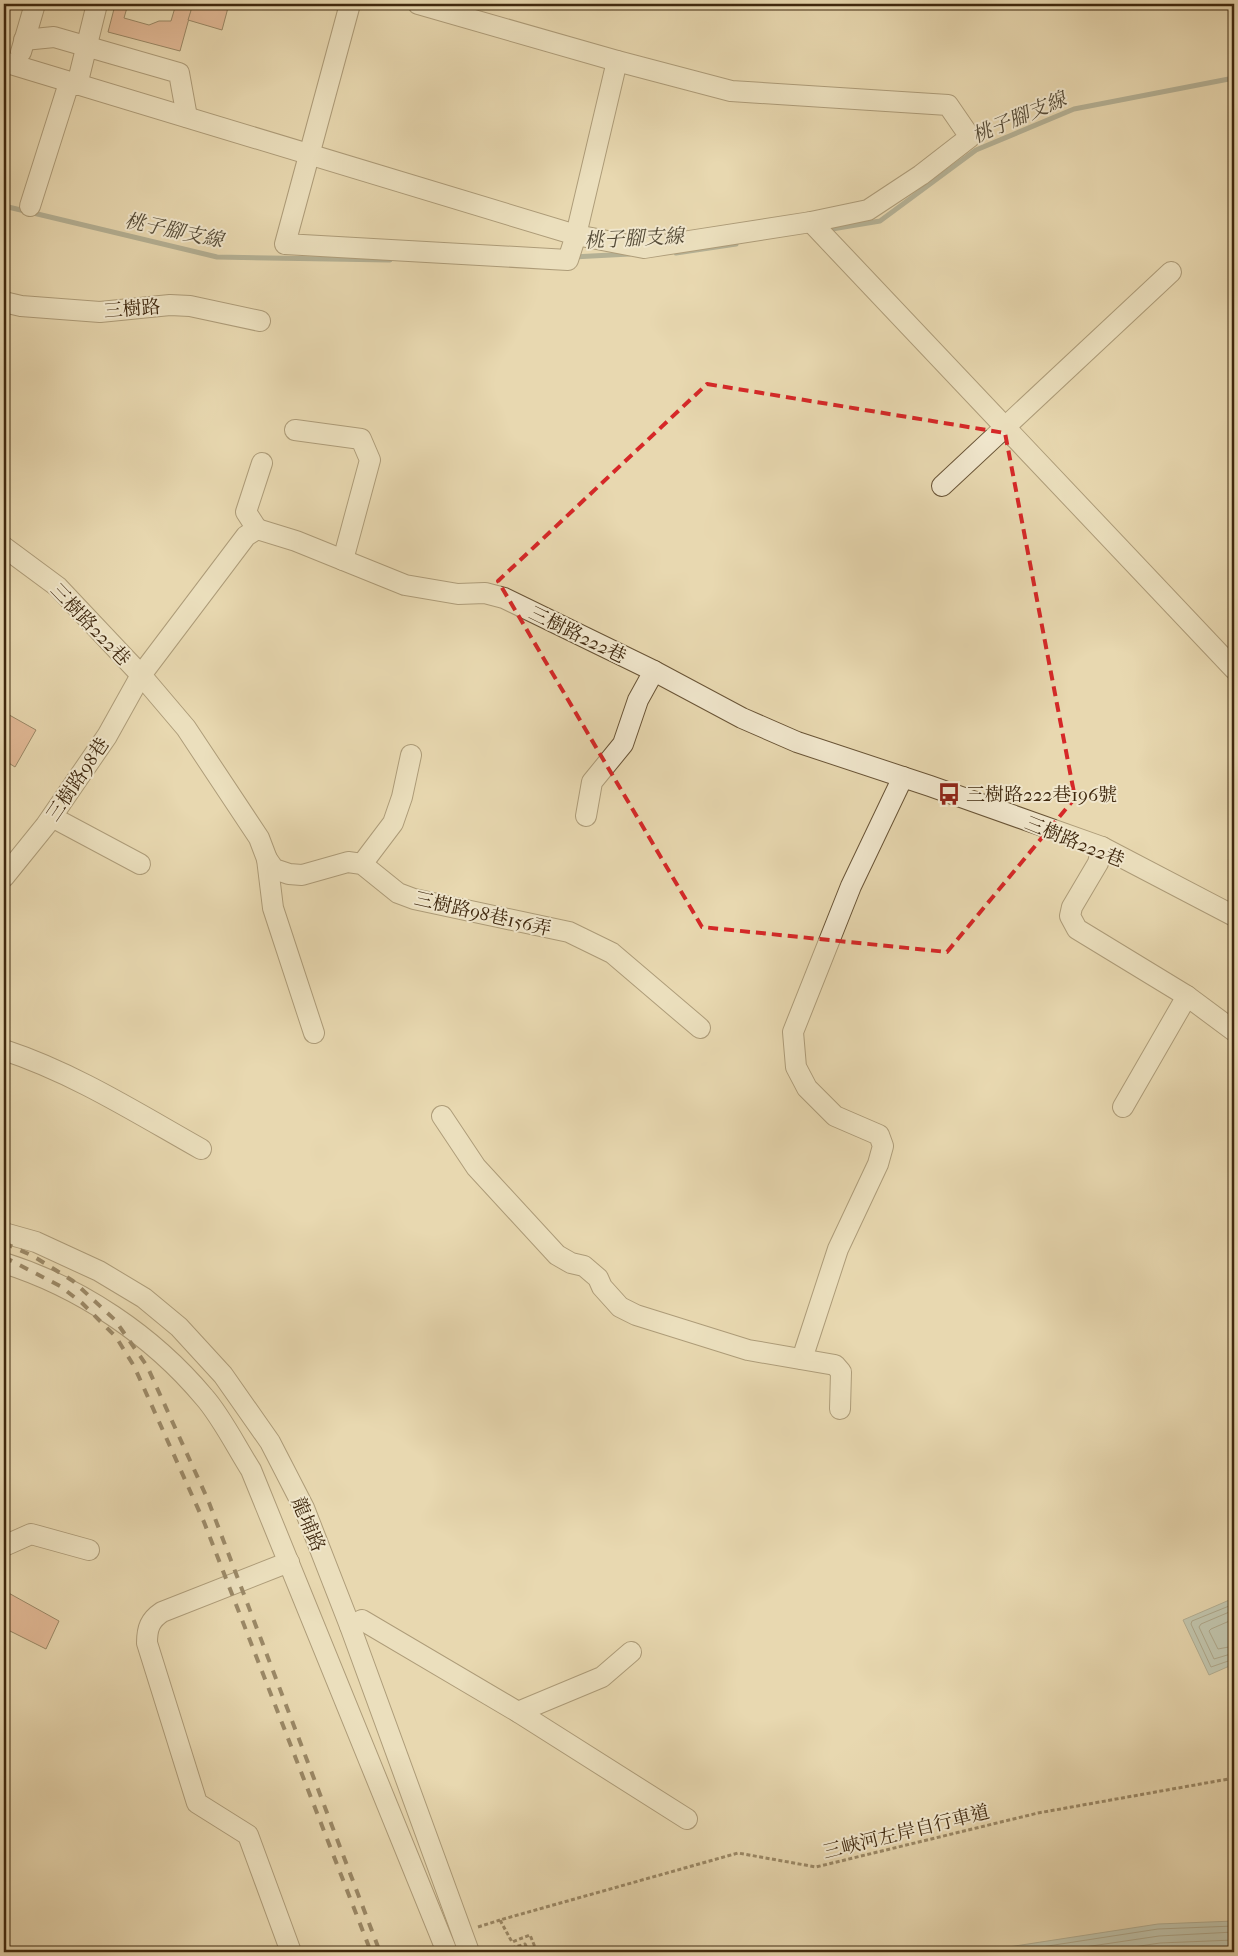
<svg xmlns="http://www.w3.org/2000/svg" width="1238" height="1956" font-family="'IM FELL French Canon','Noto Serif TC',serif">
<rect width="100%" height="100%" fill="#e8d8b0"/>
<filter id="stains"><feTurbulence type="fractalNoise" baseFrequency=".004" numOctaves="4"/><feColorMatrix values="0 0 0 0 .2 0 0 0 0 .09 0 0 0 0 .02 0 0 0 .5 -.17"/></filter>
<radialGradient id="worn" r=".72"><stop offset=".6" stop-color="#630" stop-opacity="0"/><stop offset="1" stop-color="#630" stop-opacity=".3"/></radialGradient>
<!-- water -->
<g fill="#9bb8b5" stroke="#767e72">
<polygon points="1234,1598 1234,1664 1209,1675 1183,1620"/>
<polygon points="1234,1921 1234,1952 976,1952 1158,1924"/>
</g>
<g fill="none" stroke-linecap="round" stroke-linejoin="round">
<!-- shore -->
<g stroke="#6d7062" stroke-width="1">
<polyline points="1234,1604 1192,1621 1191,1624 1211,1667 1234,1659"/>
<polyline points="1234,1610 1201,1624 1199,1627 1214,1659 1234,1653"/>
<polyline points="1234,1619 1211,1629 1209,1631 1218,1649 1234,1646"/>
<polyline points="1009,1952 1158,1929 1234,1926"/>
<polyline points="1051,1952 1159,1936 1234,1932"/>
<polyline points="1100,1952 1160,1943 1234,1940"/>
</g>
<!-- stream -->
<g stroke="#767e72" stroke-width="5">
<polyline points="4,206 217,257 390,260"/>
<polyline points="826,230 880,221 976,150 1074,109 1234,78"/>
<polyline points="676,253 736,244"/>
<polyline points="573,257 630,254"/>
</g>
</g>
<!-- building -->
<g fill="#db9678" stroke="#3f280e">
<polygon points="110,4 128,4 124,18 149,25 159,21 171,21 176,4 193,4 180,51 108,32 114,9 109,7"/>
<polygon points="193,4 229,4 222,30 188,20"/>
<polygon points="4,712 36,730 15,767 4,760"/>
<polygon points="5,1591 59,1621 46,1649 4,1628"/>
</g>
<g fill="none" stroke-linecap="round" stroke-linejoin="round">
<defs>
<g id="minor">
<polyline points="350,4 285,244 568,260 576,235 617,61"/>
<polyline points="24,40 54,37 179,73 187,117"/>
<polyline points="21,52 35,4"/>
<polyline points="4,62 576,235 644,248 811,222 868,210 921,175 970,137 948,105 731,91 617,61 418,4"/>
<polyline points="77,85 97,4"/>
<polyline points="30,206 69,83"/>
<polyline points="811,222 1234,669"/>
<polyline points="4,302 21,306 100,312 170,305 190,306 260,321"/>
<polyline points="295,430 361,439 370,460 343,560"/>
<polyline points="942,486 1171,272"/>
<polyline points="257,529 246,512 262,463"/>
<polyline points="4,547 58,587 141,675 186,728 259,838 267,859 274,869 289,874 302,875 348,862 362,864 398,893 414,899 569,932 612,953 700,1028"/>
<polyline points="586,816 592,782 623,744 638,700 654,671"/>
<polyline points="52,817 140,864"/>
<polyline points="1102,847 1098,863 1072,907 1070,916 1077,929 1187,996 1234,1031"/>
<polyline points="267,859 273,908 314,1033"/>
<polyline points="362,864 393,823 402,797 411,755"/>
<polyline points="4,877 46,825 107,736 141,675 246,536 257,529 296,541 405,585 458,594 485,593 504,598 654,671 742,718 797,742 930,786 1102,847 1234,916"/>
<path d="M4,1050C74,1073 137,1113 201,1149"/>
<polyline points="1123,1107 1187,996"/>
<polyline points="442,1116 476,1167 557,1255 571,1263 584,1266 598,1278 602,1287 620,1307 636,1315 748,1350 835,1365 841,1372 840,1409"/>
<polyline points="4,1233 36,1242 99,1271 144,1298 179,1327 223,1375 270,1442 304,1508 350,1626 469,1952"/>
<path d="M4,1263C80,1287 152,1335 204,1397C221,1416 237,1448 251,1470L447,1952"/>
<polyline points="802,1359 838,1249 878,1164 883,1146 879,1135 835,1116 807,1088 796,1067 793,1032 851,886 903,777"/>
<polyline points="4,1546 31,1534 89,1550"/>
<path d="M289,1562L162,1612C150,1620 147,1628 147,1643L197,1803L248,1835L291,1952"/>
<polyline points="350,1626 362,1620 518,1712 687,1819"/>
<polyline points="518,1712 602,1677 631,1652"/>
</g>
</defs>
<!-- minor casing -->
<use href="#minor" stroke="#695436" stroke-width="22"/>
<!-- path -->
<g stroke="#3f280e" stroke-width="3" stroke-dasharray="4 2.5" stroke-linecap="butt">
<polyline points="478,1927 500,1920"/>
<polyline points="499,1952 525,1944 529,1952"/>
<polyline points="537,1952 530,1935 512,1942 500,1920 738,1853 816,1867 1038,1813 1234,1778"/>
</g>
<!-- minor -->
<use href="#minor" stroke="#f0e6cc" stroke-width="20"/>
<!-- rail -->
<g stroke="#3f280e" stroke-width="4" stroke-dasharray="9 9" stroke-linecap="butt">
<polyline points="4,1243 33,1256 73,1281 115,1320 147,1366 208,1500 380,1952"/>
<polyline points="4,1257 60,1286 82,1303 116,1337 134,1366 204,1522 371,1952"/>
</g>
</g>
<!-- marked area -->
<path d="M0 0H1238V1956H0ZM707,384L1005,433L1075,798L947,952L702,927L498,581Z" fill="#e8d8b0" fill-opacity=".55" fill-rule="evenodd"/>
<path fill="none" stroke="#d62828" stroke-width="4" stroke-dasharray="10 6" stroke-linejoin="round" d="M707,384L1005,433L1075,798L947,952L702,927L498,581Z"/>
<!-- icons -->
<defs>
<symbol id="bus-bare" viewBox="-9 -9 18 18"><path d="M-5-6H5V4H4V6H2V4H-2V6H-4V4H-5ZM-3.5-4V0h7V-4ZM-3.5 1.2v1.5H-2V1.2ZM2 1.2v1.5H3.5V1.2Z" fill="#8f2418" stroke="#f0e6cc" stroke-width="2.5" paint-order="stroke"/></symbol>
</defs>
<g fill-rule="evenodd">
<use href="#bus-bare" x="933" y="778" width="32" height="32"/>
</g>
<g text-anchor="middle" stroke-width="4" stroke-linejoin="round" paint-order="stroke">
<!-- street labels -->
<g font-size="19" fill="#3f280e" stroke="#f0e6cc">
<text transform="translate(132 308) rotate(-5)" y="7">三樹路</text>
<text transform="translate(91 624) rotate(46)" y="7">三樹路222巷</text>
<text transform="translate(578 634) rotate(26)" y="7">三樹路222巷</text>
<text transform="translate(77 779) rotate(-56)" y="7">三樹路98巷</text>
<text transform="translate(1075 841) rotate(22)" y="7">三樹路222巷</text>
<text transform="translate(483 913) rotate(13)" y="7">三樹路98巷156弄</text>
<text transform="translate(309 1524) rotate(67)" y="7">龍埔路</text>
<text transform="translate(906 1831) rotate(-14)" y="7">三峽河左岸自行車道</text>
</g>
<!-- poi labels -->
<g font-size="19" fill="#3f280e" stroke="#f0e6cc" text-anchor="start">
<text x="966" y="801">三樹路222巷196號</text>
</g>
<!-- water labels -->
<g font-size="20" font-style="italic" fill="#564c38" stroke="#f0e6cc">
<text transform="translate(1019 117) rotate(-23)" y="7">桃子腳支線</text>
<text transform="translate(174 230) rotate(12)" y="7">桃子腳支線</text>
<text transform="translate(634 238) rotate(-3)" y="7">桃子腳支線</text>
</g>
</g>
<!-- margin -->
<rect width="1238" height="1956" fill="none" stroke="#e8d8b0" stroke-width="20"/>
<rect x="5" y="5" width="1228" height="1946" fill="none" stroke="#3f280e" stroke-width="2.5"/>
<rect x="10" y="10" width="1218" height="1936" fill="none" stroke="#3f280e"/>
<rect width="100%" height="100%" filter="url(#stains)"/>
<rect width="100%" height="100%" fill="url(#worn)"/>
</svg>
